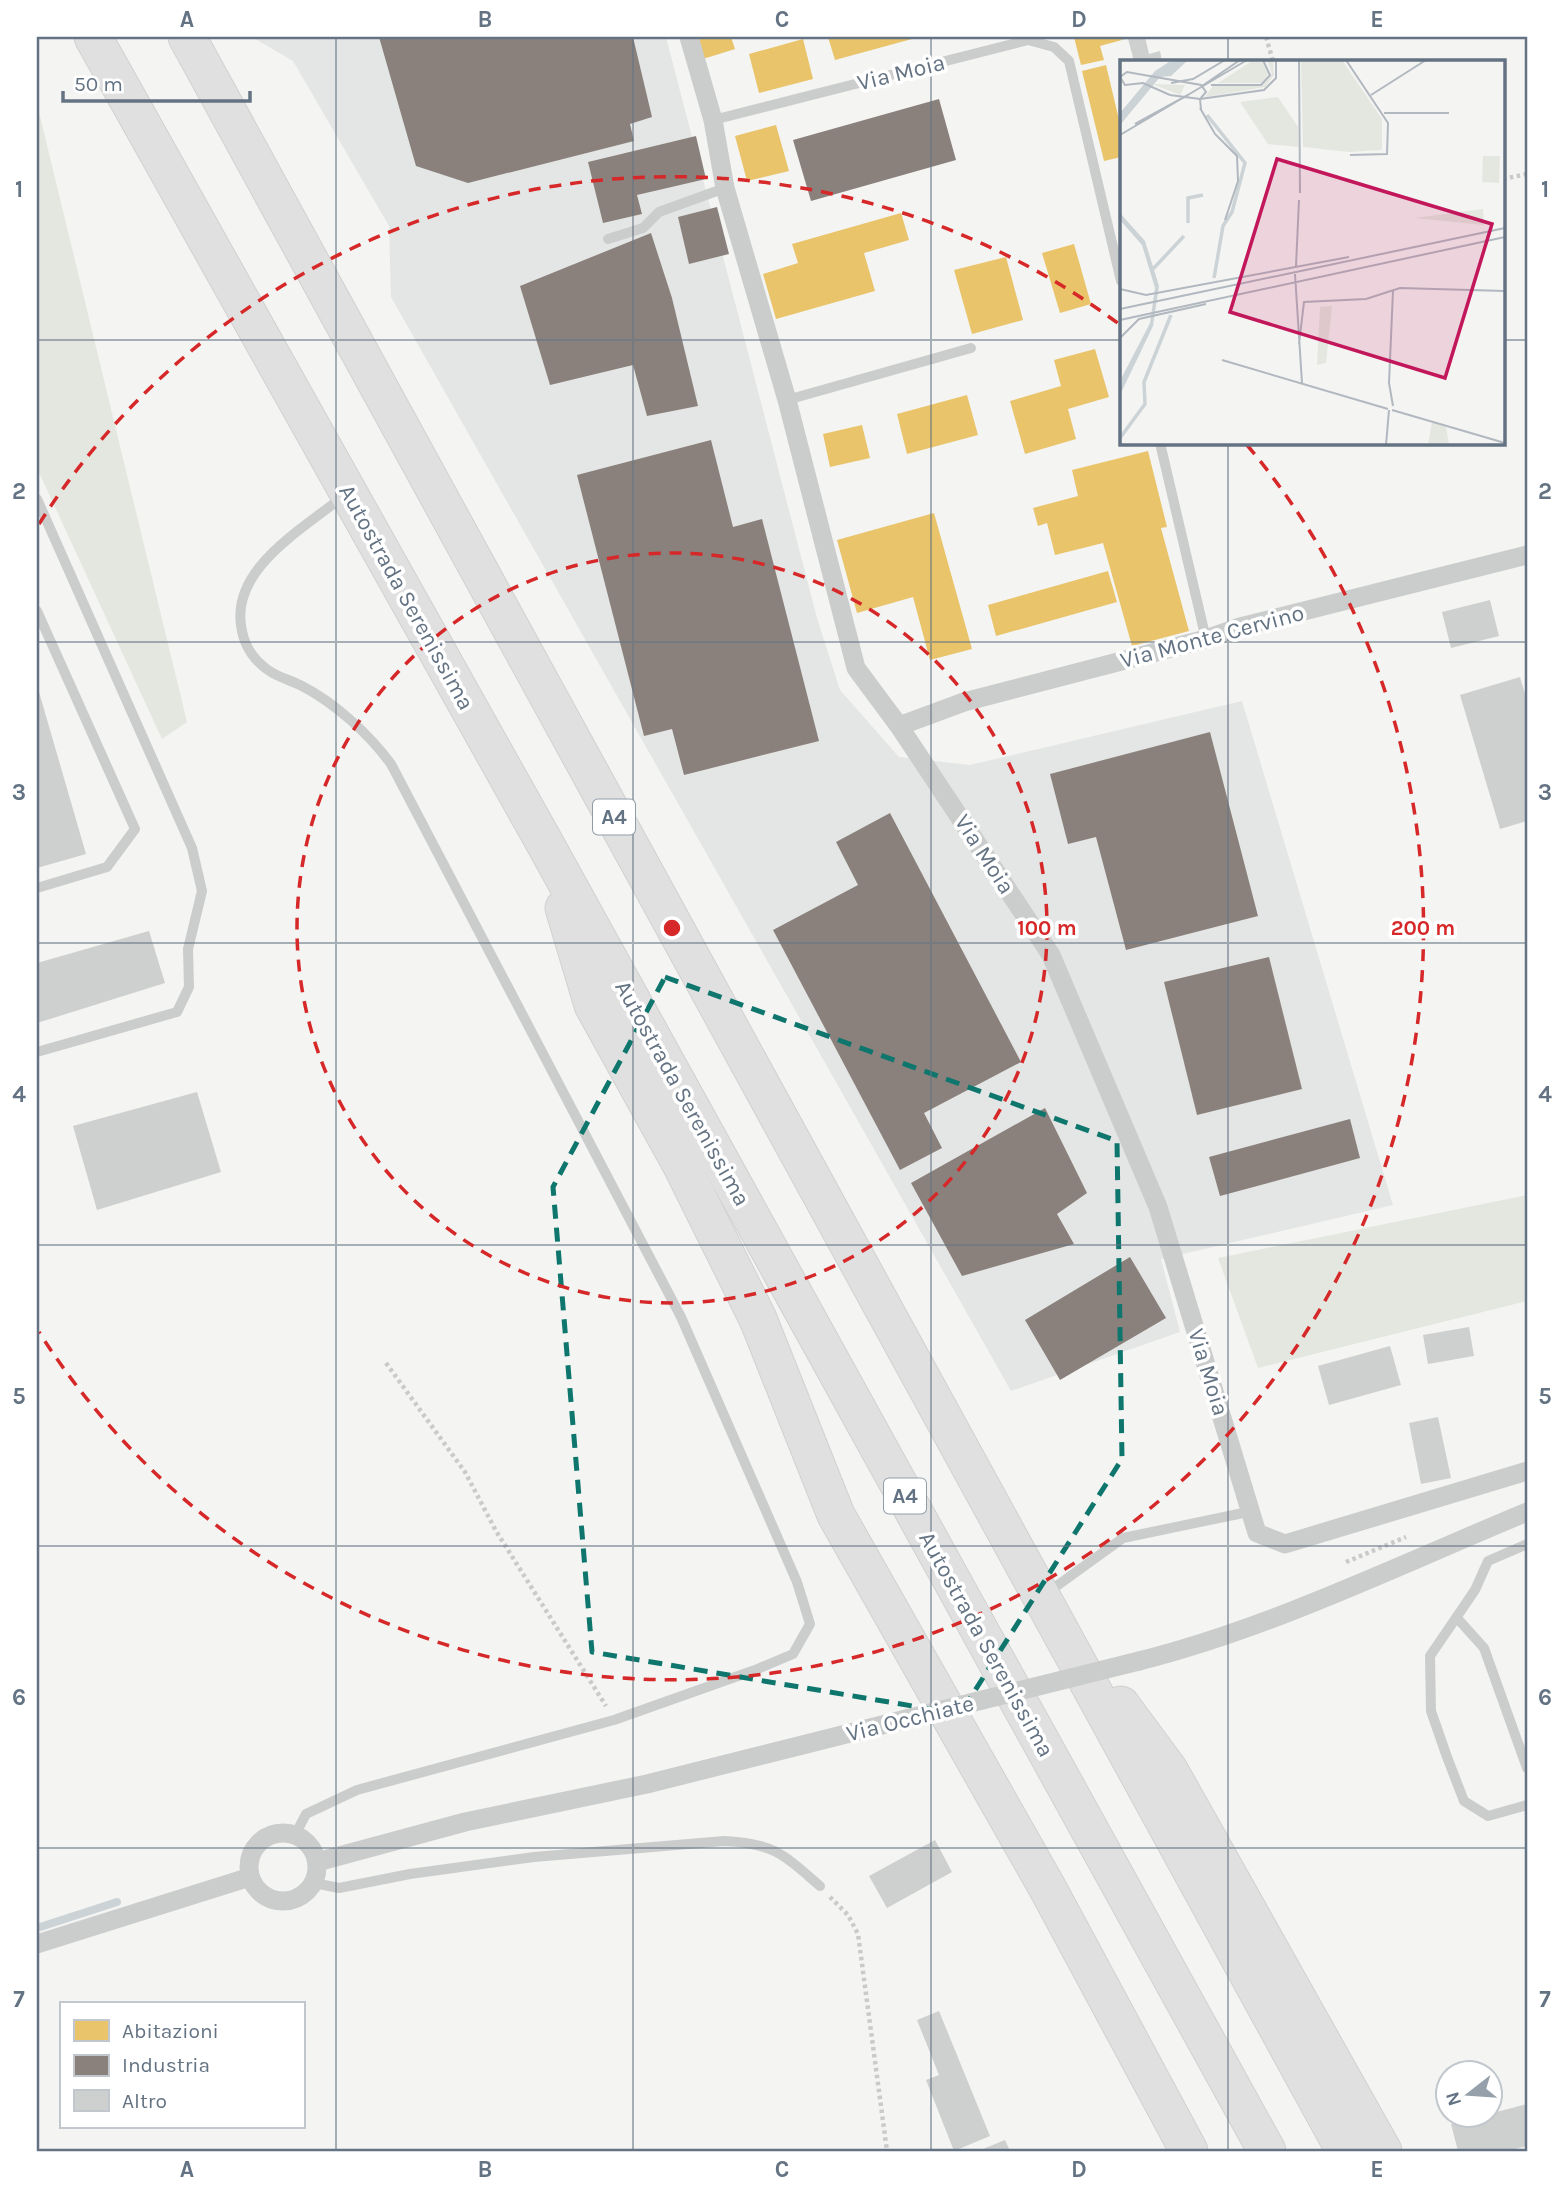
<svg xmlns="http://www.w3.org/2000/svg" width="1564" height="2188" font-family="Karla,sans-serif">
<rect width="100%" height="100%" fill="#f4f4f2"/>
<!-- built -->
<polygon fill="#e4e6e5" points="252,37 666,37 817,618 840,690 899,757 970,765 1242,701 1393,1205 1161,1259 1180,1332 1011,1391 391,297 389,226 293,61"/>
<!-- green -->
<g fill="#e4e7e0">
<polygon points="37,104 187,722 162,739 37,468"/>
<polygon points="1527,1195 1527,1301 1258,1368 1218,1258"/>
</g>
<!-- homes -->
<g fill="#e9c46a">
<polygon points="697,37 731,37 735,49 703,59"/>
<polygon points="828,37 911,37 912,39 835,60"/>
<polygon points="1074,37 1121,37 1122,40 1100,46 1104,60 1081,65"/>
<polygon points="803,39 813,79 759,93 749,54"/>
<polygon points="1106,65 1121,128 1121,157 1104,161 1082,71"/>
<polygon points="776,125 789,171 747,181 735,136"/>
<polygon points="901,213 909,240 864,253 875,291 776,319 763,274 798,263 792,244"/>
<polygon points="1074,244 1091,304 1060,313 1042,253"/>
<polygon points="1006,257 1023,320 972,334 954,270"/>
<polygon points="1095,349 1109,397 1068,409 1076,439 1025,454 1010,401 1061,386 1054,360"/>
<polygon points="967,395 978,435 907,454 897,414"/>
<polygon points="862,425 870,458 830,467 823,434"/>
<polygon points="1148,451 1167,527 1161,528 1189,631 1132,646 1103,543 1055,555 1047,523 1038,526 1033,508 1078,496 1072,470"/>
<polygon points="934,513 972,649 930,660 913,597 857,613 837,540"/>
<polygon points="1108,571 1117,602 996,636 988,605"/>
</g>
<!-- industry -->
<g fill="#8a817c">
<polygon points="379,37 633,37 652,117 630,124 634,141 468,183 416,166"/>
<polygon points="939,99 956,160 811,201 793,140"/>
<polygon points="696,136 706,179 637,195 642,214 603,223 588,162"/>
<polygon points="717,207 729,254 689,264 678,217"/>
<polygon points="651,233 672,298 698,406 647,416 633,365 550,385 520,286"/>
<polygon points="711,440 733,527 762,519 819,741 684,775 672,729 644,736 577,475"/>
<polygon points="1210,732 1258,916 1126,950 1096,837 1068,844 1050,774"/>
<polygon points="890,813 1021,1062 924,1113 942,1148 900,1170 773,930 858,885 836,842"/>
<polygon points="1269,957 1302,1089 1197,1115 1164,982"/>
<polygon points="1045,1108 1087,1193 1057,1214 1074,1244 962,1276 911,1183"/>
<polygon points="1350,1119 1360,1158 1220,1196 1209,1157"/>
<polygon points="1130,1257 1166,1318 1060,1380 1025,1320"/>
</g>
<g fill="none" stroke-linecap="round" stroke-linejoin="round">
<!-- stream -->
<polyline stroke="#ccd3d6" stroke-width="8" points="37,1928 117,1902"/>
</g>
<!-- building -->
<g fill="#cecfcf">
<polygon points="1121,37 1145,37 1149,54 1160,51 1162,61 1134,61 1128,39 1122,40"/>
<polygon points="1490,600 1499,636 1451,648 1442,612"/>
<polygon points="1520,677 1527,701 1527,821 1500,829 1460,695"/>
<polygon points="37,685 86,854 37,868"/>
<polygon points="149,931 165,983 37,1023 37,963"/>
<polygon points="197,1092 221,1172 97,1210 73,1126"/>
<polygon points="1469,1327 1474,1356 1428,1364 1423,1335"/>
<polygon points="1390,1346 1401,1385 1329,1405 1318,1366"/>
<polygon points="1438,1417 1451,1478 1421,1484 1409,1423"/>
<polygon points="935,1840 952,1872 887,1908 869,1876"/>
<polygon points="939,2011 990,2136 954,2151 926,2080 939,2075 917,2020"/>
<polygon points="1527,2104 1527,2146 1507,2151 1458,2151 1451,2124"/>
<polygon points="1005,2140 1010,2151 978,2151"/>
</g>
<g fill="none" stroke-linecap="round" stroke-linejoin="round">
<defs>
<g id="motorway">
<polyline points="93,37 543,840 1267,2151"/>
<polyline points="187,37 1345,2151"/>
<polyline points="564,908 593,1005 681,1164 758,1319 836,1515 1048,1889 1189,2151"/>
<polyline points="1121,1705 1169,1770 1383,2151"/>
</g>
</defs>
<!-- motorway casing -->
<use href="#motorway" stroke="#d0d1d1" stroke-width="39"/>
<!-- path -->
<g stroke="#cacaca" stroke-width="4.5" stroke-dasharray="3.5 3.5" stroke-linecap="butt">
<polyline points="1266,37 1273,61"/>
<polyline points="1503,179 1527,174"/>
<polyline points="386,1363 465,1472 496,1531 606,1706"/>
<polyline points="1346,1562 1406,1537"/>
<polyline points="830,1897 848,1915 858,1934 887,2151"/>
</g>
<!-- service -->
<g stroke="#cbcdcd" stroke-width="10">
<polyline points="713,120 1028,40 1054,47 1069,61 1121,281"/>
<polyline points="608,239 643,228 659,212 725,188"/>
<polyline points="787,400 971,348"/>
<polyline points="1160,443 1206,639"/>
<polyline points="37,499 192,848 202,891 188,949 189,987 177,1012 37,1052"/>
<polyline points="37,611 135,829 107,867 37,888"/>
<polyline points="1527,1544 1488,1561 1475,1590 1430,1656 1431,1711 1447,1757 1464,1801 1488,1816 1527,1805"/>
<polyline points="1047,1593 1123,1538 1248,1512"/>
<polyline points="1457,1618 1484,1648 1527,1768"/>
<path d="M295,1835L306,1814L357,1790L614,1720L755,1670L793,1654L810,1624L797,1582L681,1317L391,764C369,734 335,703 302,686C291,680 279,678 268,670C255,661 245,647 242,631C228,570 302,530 342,497"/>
<path d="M314,1883L339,1888L410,1874L534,1857L724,1841C774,1843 784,1855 820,1886"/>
</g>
<!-- minor -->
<g stroke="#cbcdcd" stroke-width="19">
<polyline points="689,37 713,120 725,188 787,400 856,668 899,726 1051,955 1158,1207 1257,1533 1285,1544 1527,1471"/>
<polyline points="899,726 964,702 1206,639 1240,627 1527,555"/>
<path d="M1139,1661C1273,1627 1399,1565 1527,1512"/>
<circle cx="283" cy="1867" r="34"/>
<polyline points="317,1862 465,1822 647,1784 906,1719"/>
<polyline points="37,1944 250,1877"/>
</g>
<!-- motorway -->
<use href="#motorway" stroke="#e0e0e0" stroke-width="37"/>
<!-- minor-bridge -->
<polyline stroke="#cbcdcd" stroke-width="19" points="906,1719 1139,1661"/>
</g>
<!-- marked area -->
<path fill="none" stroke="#0f766e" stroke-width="5" stroke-dasharray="14 9" stroke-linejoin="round" d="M665,977L1117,1141L1122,1459L960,1714L592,1652L553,1187Z"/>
<!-- grid -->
<path fill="none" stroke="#647383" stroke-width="2" stroke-opacity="0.55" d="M336,37V2151M633,37V2151M931,37V2151M1228,37V61M37,340H1121M1503,340H1527M1228,443V2151M37,642H1527M37,943H1527M37,1245H1527M37,1546H1527M37,1848H1527"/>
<!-- distance rings -->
<g fill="none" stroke="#d62828" stroke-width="3.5" stroke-dasharray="12 9">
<circle cx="672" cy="928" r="375"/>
<path d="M39 524A751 751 0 0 1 1119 324M1247 445A751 751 0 1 1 39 1332"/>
</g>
<g text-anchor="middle" stroke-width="7" stroke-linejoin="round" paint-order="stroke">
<!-- shield labels -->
<g fill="#fff" stroke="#929da8" stroke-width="2">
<rect x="593" y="799.5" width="42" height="35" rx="5"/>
<rect x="884" y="1478.5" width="42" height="35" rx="5"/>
</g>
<g font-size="21" font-weight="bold" fill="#647383">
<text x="614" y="824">A4</text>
<text x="905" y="1503">A4</text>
</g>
<!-- street labels -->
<g font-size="23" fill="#647383" stroke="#fff">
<text transform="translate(901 72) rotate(-14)" y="8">Via Moia</text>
<text transform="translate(407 597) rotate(61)" y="8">Autostrada Serenissima</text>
<text transform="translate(1212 636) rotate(-15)" y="8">Via Monte Cervino</text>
<text transform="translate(985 854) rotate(57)" y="8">Via Moia</text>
<text transform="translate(683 1093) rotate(61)" y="8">Autostrada Serenissima</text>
<text transform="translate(1209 1372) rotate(73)" y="8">Via Moia</text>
<text transform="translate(987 1644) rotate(61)" y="8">Autostrada Serenissima</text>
<text transform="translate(910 1718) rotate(-14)" y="8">Via Occhiate</text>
</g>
</g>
<!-- overview -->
<g transform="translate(1120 60)">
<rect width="385" height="385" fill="#f4f4f2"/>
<path d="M147,0H153L154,15L145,27L85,37L93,26L142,25L152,14ZM181,0H222L262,59V90L229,92L183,87ZM132,1L144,3L149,13L141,23H98ZM15,17L33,24L65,25L60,35ZM158,37L178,67V87L148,84L120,42ZM363,96H380L379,123L362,122ZM363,149L364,165L294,158ZM212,246L206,303L197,305L200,247ZM312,362L326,367L329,385H308Z" fill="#e4e7e0"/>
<path d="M68,0L51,16L40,17L0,65V53L35,11L49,2ZM0,153L25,181L39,226L33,266L0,335L2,317L30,263L35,228L22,185L0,160Z" fill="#ccd3d6"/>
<path fill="none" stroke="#ccd3d6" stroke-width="3.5" d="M87,55L125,103L112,152L103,166L94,218M68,163V138L83,135M33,209L64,176M0,378L25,344L24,322L51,255"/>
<path fill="none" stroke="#b1b8bf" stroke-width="2" d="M179,0L180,133M226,0L268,63L267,94L230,95M51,23L73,19L105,0M91,25H141L150,15L143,0M82,26L120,0M251,35L306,0M80,39L50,35L23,23L5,25L0,17L7,12L81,25L86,32L80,39L81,49M80,39L144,30L156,18V0M80,48L95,74L117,96L118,121L105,160M264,53H329M15,64L68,35M0,75L127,0M176,206L179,140M175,214L182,323M0,229L26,235L229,197M0,249L385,168M0,260L385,177M0,278L19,259L86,244M179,284L184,242L246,239L280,228L385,231M102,300L268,349M273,346L269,323L273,231M272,350L385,383M266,385L269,350"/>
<path fill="#c2185b" fill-opacity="0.15" stroke="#c2185b" stroke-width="3.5" d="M157,99L372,164L325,318L110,252Z"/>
<rect width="385" height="385" fill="none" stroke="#647383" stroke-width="3.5"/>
</g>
<circle cx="672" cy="928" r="10" fill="#d62828" stroke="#fff" stroke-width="3.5"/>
<g font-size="21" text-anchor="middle" font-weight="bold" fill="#d62828" stroke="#fff" stroke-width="7" stroke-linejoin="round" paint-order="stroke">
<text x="1047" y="935">100 m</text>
<text x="1423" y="935">200 m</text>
</g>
<!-- border -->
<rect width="1564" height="2188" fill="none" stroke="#ffffff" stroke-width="77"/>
<!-- legend -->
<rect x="60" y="2002" width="245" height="126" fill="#ffffff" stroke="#c1c7cd" stroke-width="2"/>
<rect x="74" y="2020" width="35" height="21" fill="#e9c46a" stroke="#c1c7cd" stroke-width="2"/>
<text x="122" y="2038" font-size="21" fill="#647383">Abitazioni</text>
<rect x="74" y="2055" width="35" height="21" fill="#8a817c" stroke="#c1c7cd" stroke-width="2"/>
<text x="122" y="2072" font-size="21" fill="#647383">Industria</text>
<rect x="74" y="2090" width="35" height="21" fill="#cecfcf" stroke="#c1c7cd" stroke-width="2"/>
<text x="122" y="2108" font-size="21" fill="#647383">Altro</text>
<!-- north arrow -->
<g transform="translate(1469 2094) rotate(253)"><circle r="33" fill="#ffffff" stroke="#c1c7cd" stroke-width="2"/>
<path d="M0-5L12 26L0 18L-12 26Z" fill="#96a0aa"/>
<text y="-10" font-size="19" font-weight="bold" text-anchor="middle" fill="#647383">N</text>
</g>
<!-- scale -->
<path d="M63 91v10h187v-10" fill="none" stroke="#647383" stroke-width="3.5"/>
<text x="74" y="91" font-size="21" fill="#647383" stroke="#ffffff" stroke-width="5" paint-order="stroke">50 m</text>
<rect x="38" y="38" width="1488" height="2112" fill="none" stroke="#647383" stroke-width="2.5"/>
<g font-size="23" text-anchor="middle" font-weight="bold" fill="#647383">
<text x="187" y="27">A</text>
<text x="485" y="27">B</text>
<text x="782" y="27">C</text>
<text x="1079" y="27">D</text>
<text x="1377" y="27">E</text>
<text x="19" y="197">1</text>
<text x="1545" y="197">1</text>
<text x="19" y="499">2</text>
<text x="1545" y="499">2</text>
<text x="19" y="800">3</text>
<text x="1545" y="800">3</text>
<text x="19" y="1102">4</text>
<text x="1545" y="1102">4</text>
<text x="19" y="1404">5</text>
<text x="1545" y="1404">5</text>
<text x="19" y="1705">6</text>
<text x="1545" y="1705">6</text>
<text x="19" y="2007">7</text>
<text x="1545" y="2007">7</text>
<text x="187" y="2177">A</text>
<text x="485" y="2177">B</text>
<text x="782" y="2177">C</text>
<text x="1079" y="2177">D</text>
<text x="1377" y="2177">E</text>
</g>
</svg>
